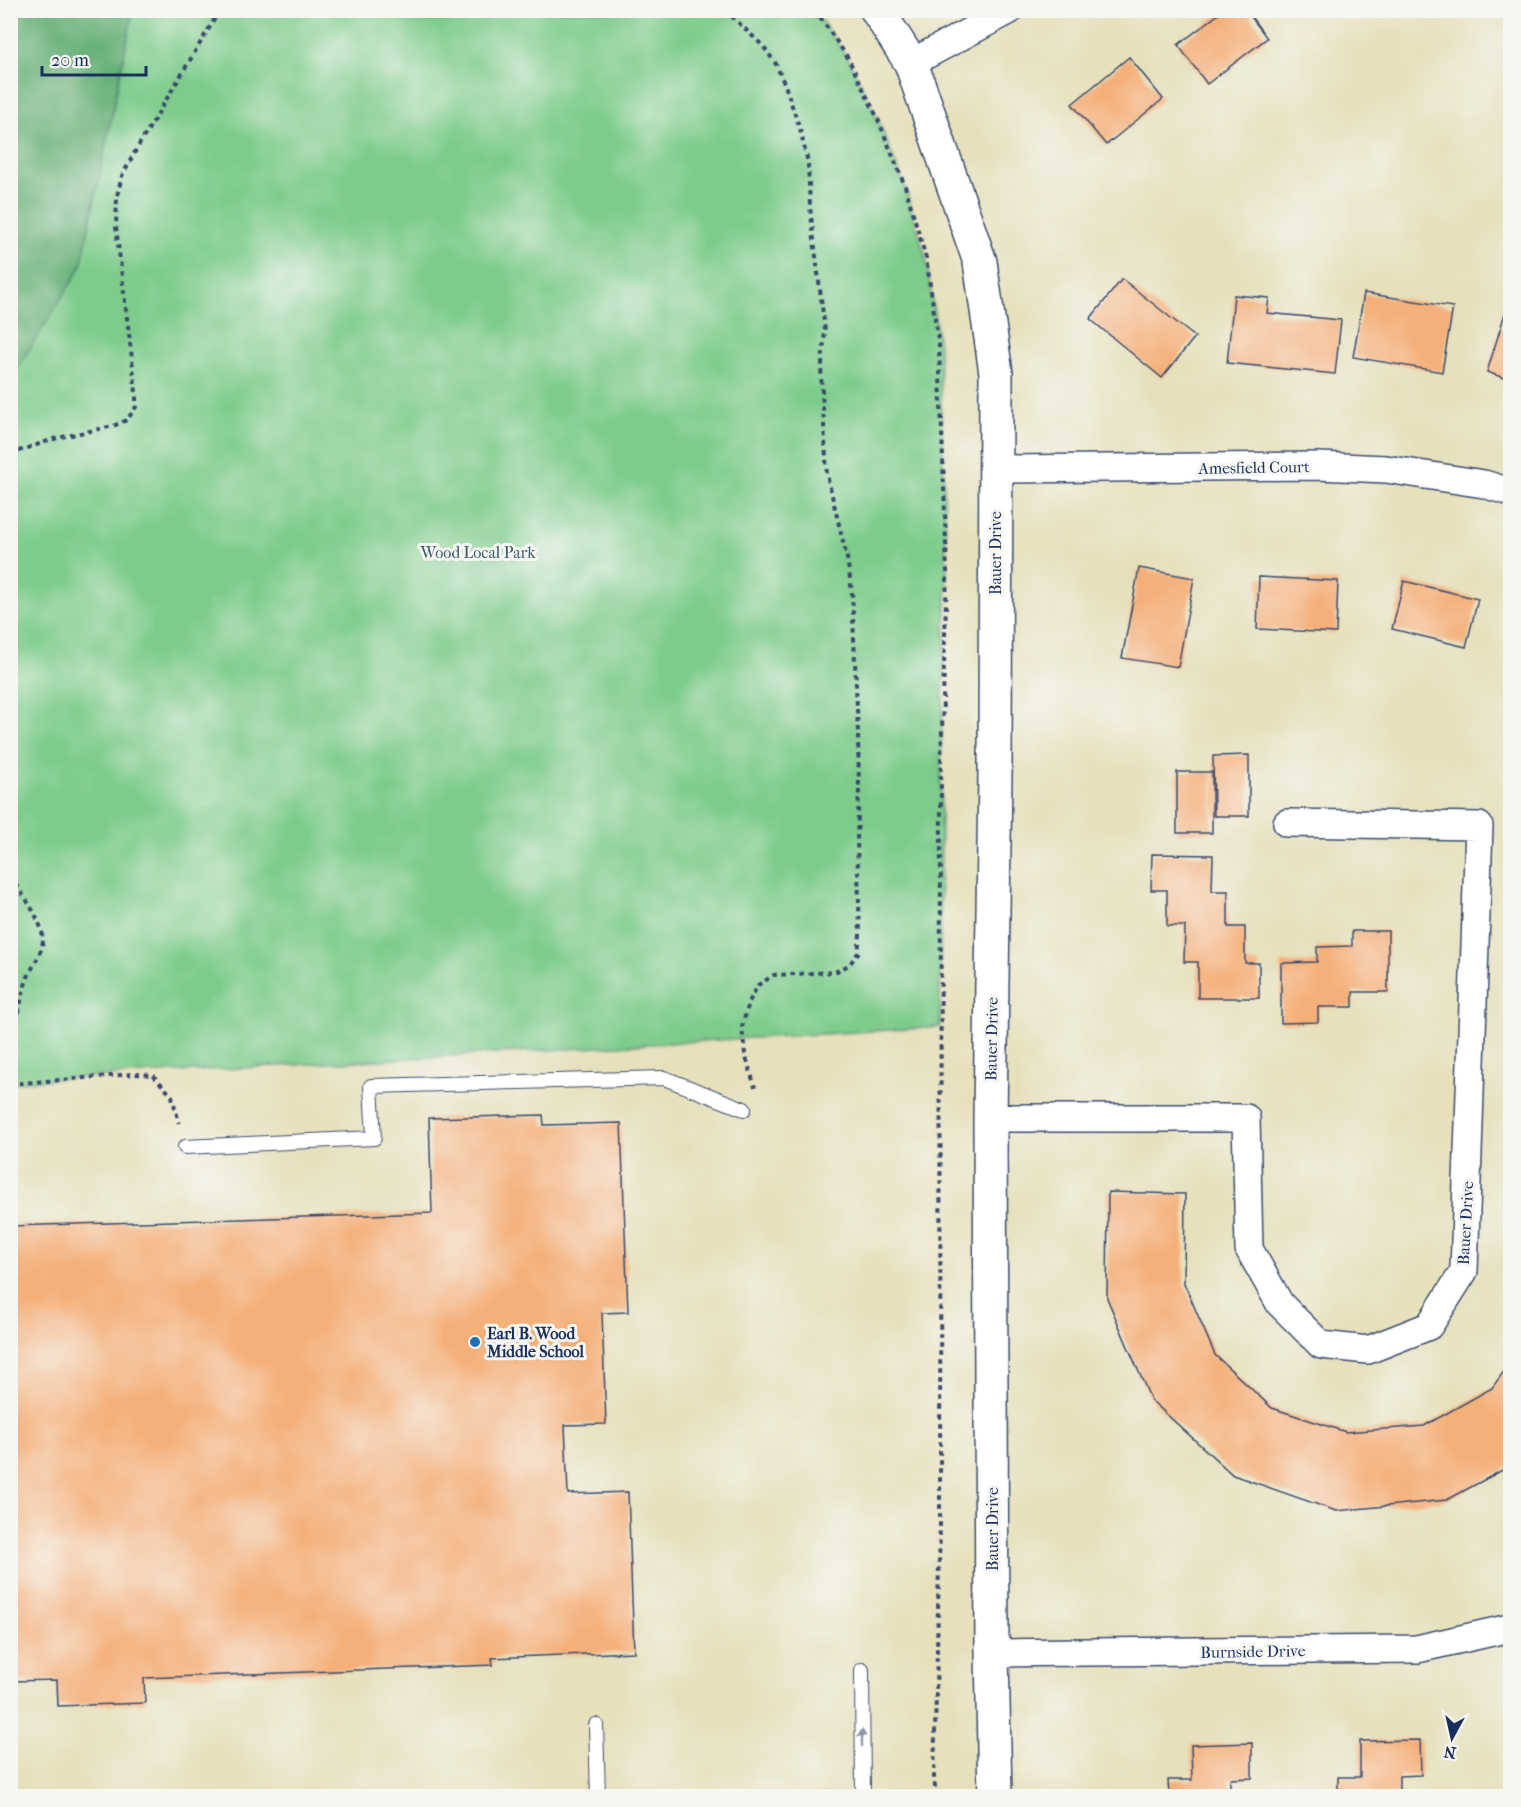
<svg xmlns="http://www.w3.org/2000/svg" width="1521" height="1807" font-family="'IM FELL French Canon',serif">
<rect width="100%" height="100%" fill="#f6f6f2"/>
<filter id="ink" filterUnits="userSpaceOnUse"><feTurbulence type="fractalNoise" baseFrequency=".0167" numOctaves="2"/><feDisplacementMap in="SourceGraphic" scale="12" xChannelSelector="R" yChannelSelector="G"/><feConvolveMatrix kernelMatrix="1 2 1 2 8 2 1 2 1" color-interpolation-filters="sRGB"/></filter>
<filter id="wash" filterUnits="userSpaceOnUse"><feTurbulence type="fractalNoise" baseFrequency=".008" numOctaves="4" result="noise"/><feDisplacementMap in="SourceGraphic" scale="24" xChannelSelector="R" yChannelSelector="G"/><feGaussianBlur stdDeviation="1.35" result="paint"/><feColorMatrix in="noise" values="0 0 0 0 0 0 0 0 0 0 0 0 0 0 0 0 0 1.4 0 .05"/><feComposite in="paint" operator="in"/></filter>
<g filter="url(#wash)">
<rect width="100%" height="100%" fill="#e6e0bb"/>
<!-- green -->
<g fill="#7dcc8b" stroke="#4c7e74" stroke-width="1.5">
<polygon points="11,11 815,11 848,58 877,117 905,186 926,258 939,346 947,572 941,762 940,1027 56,1079 11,1083"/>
<polygon points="935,1792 936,1796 803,1796"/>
</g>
<!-- forest -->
<polygon fill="#66b077" stroke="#40706a" stroke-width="1.5" points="11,10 133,11 81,267 11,379"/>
<g id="blocks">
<!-- building -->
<g fill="#f5b07a">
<polygon points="1224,10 1246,10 1267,38 1207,84 1178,45"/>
<polygon points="1129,57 1163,99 1106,145 1072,104"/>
<polygon points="1122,279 1195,337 1162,378 1090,319"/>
<polygon points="1364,293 1453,307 1442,372 1353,357"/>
<polygon points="1234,295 1269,298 1267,313 1341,320 1335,374 1227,363"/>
<polygon points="1506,310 1510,312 1510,380 1487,372"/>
<polygon points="1139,568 1194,578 1178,667 1122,658"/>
<polygon points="1259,577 1338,581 1336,633 1257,629"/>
<polygon points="1404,581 1478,599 1466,647 1392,629"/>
<polygon points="1249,755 1249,816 1214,816 1213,756"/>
<rect x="1177" y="772" width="35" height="61"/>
<polygon points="1152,854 1213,855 1212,891 1228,891 1228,927 1245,927 1245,963 1259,963 1259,998 1198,998 1198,962 1184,962 1185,926 1167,926 1167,890 1151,890"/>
<polygon points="1352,931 1388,931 1388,992 1353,992 1353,1007 1318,1007 1318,1022 1281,1023 1281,963 1317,962 1317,947 1352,946"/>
<polygon points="543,1115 544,1125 621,1123 628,1312 602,1313 606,1424 565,1425 568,1494 628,1492 634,1652 492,1658 493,1665 144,1678 145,1703 58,1706 57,1680 10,1681 10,1226 432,1213 429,1118"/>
<polygon points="1108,1192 1185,1194 1184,1283 1215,1355 1272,1408 1346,1432 1424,1426 1492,1388 1510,1363 1510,1466 1447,1500 1336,1511 1233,1475 1151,1400 1107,1298"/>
<polygon points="1420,1740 1421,1775 1399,1776 1399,1796 1338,1796 1338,1777 1360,1777 1360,1741"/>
<polygon points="1252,1743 1252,1778 1230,1779 1230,1796 1169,1796 1168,1780 1192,1780 1191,1745"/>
</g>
</g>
</g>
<g filter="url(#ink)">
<use href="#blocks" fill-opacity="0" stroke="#394a6c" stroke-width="1.5"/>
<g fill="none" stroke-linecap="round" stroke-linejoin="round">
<defs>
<g id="service">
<polyline points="185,1147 374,1138 371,1086 664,1078 744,1109"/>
<polyline points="862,1670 863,1796"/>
<polyline points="596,1725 598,1796"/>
</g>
<g id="minor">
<polyline points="911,63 1010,10"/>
<polyline points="996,469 1318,466 1386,469 1484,484 1510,492"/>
<polyline points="990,1118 1246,1118 1249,1249 1280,1304 1321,1345 1368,1350 1429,1326 1464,1271 1479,826 1287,823"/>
<polyline points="992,1653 1417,1649 1510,1628"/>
</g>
<polyline id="tertiary" points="877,10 911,63 980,262 996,373 995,775 990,1118 992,1653 995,1796"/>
</defs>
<!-- service casing -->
<use href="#service" stroke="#394a6c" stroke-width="16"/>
<!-- minor casing -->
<use href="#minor" stroke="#394a6c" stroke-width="30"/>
<!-- tertiary casing -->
<use href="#tertiary" stroke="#394a6c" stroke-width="36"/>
<!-- path -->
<g stroke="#394a6c" stroke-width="4" stroke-dasharray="4.5 4.5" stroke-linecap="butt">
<polyline points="725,10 763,46 776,64 786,88 800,129 808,163 810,207 825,331 821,375 827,475 847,558 852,592 858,732 859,790 857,839 860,935 858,953 849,965 835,972 774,975 758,985 749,1002 742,1027 745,1054 755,1087"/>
<polyline points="815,10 848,58 877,117 905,186 926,258 939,346 947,572 941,762 940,1523 934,1777 936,1796"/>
<polyline points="10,454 57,438 113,426 127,420 136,407 136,392 116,227 117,196 122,176 136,150 220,10"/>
<path d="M10,878C21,890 43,922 43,939C42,955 31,967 26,982C18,1009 14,1037 10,1064"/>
<polyline points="10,1084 134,1074 153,1075 172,1096 179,1123"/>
</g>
<!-- service -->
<use href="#service" stroke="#fff" stroke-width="14"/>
<!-- minor -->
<use href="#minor" stroke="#fff" stroke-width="27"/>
<!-- tertiary -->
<use href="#tertiary" stroke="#fff" stroke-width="33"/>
</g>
<!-- one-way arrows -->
<defs><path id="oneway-solid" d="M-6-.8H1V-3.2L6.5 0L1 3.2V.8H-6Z" transform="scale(1.5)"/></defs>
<use fill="#8d97ae" href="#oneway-solid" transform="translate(862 1738) rotate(-90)"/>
</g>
<!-- markers -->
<circle fill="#1f6fb2" stroke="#f6f6f2" stroke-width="2" cx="475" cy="1342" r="6"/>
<g text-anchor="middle" stroke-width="6" stroke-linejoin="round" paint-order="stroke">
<!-- street labels -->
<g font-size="16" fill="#1b2f5e" stroke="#f6f6f2">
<text transform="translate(1254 467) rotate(-1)" y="6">Amesfield Court</text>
<text transform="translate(995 553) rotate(-90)" y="6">Bauer Drive</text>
<text transform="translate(991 1039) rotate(-89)" y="6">Bauer Drive</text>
<text transform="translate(1465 1223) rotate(-87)" y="6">Bauer Drive</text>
<text transform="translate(992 1529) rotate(-90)" y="6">Bauer Drive</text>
<text transform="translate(1253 1651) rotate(-1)" y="6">Burnside Drive</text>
</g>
<!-- park labels -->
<g font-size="16" fill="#345669" stroke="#f6f6f2">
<text x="478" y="558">Wood Local Park</text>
</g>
<!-- poi labels -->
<g font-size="16" font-weight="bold" fill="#1b2f5e" stroke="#f6f6f2" text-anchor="start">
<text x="487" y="1339">Earl B. Wood<tspan x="487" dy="18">Middle School</tspan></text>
</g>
</g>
<!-- margin -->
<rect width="1521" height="1807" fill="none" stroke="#f6f6f2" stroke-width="36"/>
<!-- north arrow -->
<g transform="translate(1452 1738) rotate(188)" stroke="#f6f6f2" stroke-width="4.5" paint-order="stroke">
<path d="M0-4.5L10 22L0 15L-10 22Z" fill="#1b2f5e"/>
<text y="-9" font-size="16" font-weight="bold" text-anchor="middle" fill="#1b2f5e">N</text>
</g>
<!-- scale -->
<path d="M42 66v9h104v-9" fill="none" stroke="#1b2f5e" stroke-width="3"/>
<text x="51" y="66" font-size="18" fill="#1b2f5e" stroke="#f6f6f2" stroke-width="4.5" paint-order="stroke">20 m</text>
</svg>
